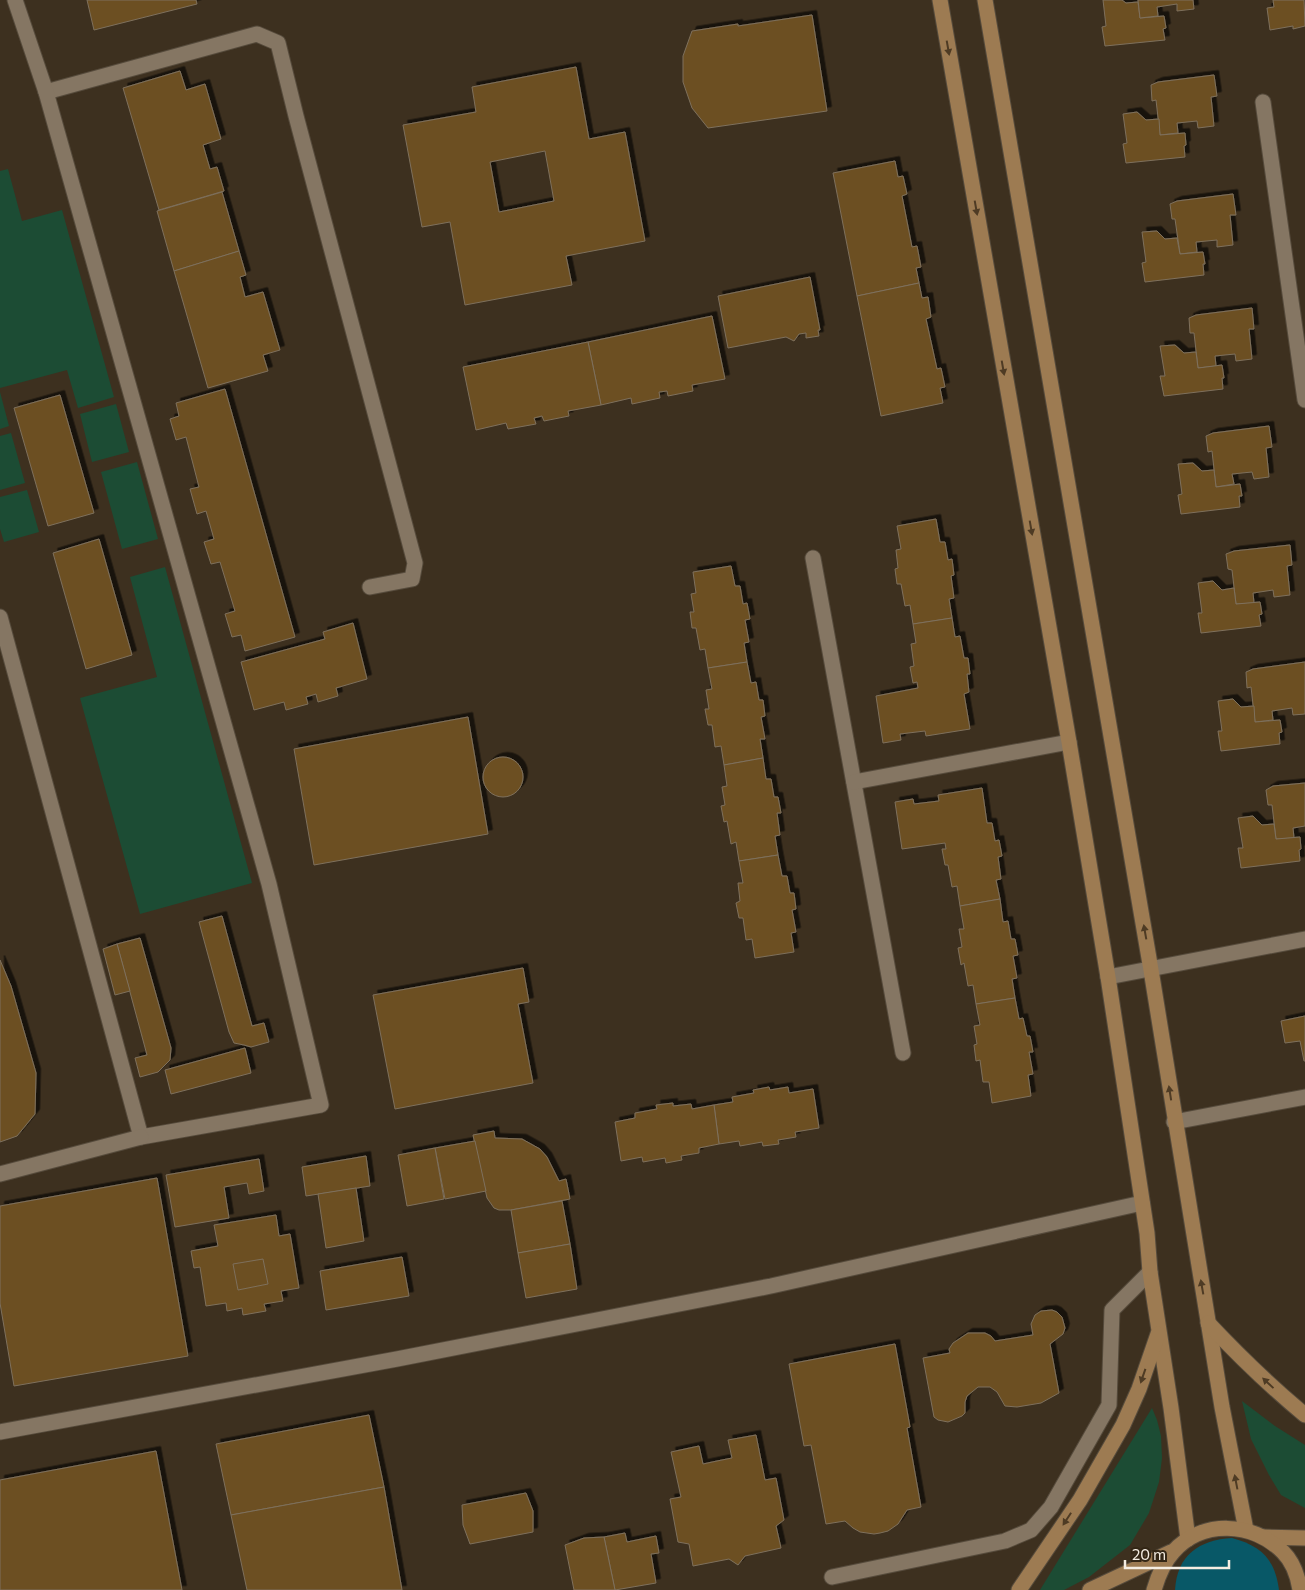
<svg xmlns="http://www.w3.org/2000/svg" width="1305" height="1590" font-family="Commissioner,sans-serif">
<defs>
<filter id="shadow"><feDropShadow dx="4.5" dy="-4.5" stdDeviation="0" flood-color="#0009"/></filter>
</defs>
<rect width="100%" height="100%" fill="#3d301f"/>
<!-- green -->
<g fill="#1c4c34">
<polygon points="8,169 22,221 62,210 114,397 78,408 67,370 0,388 0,171"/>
<polygon points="0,392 9,426 0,429"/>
<polygon points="116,404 129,452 92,462 80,414"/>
<polygon points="11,433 25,483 0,490 0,436"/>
<polygon points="137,462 158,539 122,549 101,472"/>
<polygon points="27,490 39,532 4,542 0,529 0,497"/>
<polygon points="165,567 252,883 140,914 80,698 157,677 130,577"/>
<polygon points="1242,1401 1275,1426 1305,1445 1305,1508 1281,1495 1269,1475 1251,1439"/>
<polygon points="1152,1408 1157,1420 1161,1436 1162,1458 1159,1482 1149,1513 1130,1545 1089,1577 1064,1590 1040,1590"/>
</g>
<!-- water -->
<path fill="#085867" d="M1232,1538C1262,1546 1275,1560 1279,1590H1175C1177,1555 1199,1540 1232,1538Z"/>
<!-- building -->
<g fill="#6c4f23" stroke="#7e705c" fill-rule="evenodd" filter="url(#shadow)">
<polygon points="87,0 196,0 197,4 94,30"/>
<polygon points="1103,0 1122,0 1126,3 1138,2 1140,18 1164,16 1166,28 1163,29 1165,40 1105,46 1102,27 1106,26"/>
<polygon points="1138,0 1193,0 1194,9 1177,11 1177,4 1157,7 1158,16 1140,18"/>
<polygon points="1273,0 1304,0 1305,26 1293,29 1293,26 1270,30 1267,8 1274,7"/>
<polygon points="812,15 827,111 708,128 692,108 683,82 683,56 692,31 738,24 738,26"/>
<path d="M576,67L589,139L625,132L645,241L566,256L572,285L465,305L450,222L422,227L403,125L476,112L472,87ZM545,151L554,201L499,212L490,162Z"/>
<polygon points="180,71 186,90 205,84 221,139 203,145 210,169 217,167 224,191 159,210 123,88"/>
<polygon points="1214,75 1217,96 1211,97 1214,126 1198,128 1197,121 1177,123 1178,133 1160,135 1156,100 1152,101 1151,85 1158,82"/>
<polygon points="1137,112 1146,120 1159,119 1160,135 1185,133 1186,145 1184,146 1185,157 1126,163 1123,144 1127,143 1123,114"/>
<polygon points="895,161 898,177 903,176 907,194 902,196 912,247 917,246 921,267 916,268 919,283 857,296 833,173"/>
<polygon points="222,192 239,251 174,271 157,211"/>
<polygon points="1233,194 1236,215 1230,215 1233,245 1217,247 1217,240 1196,242 1197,252 1180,254 1175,219 1172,219 1170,204 1177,201"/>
<polygon points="1157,231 1165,239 1177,238 1180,254 1203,252 1205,264 1203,264 1204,275 1145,282 1142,263 1146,262 1142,232"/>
<polygon points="239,251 246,275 240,277 245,297 263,292 280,350 263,355 268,371 208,388 174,271"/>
<polygon points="810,277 820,330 818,330 819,336 806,338 806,333 799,334 794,341 786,337 728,348 718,296"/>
<polygon points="919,283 922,298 928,297 931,317 926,319 937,369 941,368 945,387 940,388 943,403 881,416 857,296"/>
<polygon points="1252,308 1254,329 1249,329 1252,359 1236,361 1235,354 1215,356 1216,366 1198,368 1194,333 1190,333 1189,318 1196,315"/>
<polygon points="712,316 725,379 692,385 693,391 668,396 667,391 659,392 660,398 632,404 631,398 601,405 588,342"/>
<polygon points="588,342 601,405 568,411 569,416 544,421 542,416 534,418 536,424 508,429 506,423 476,430 463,367"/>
<polygon points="1175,345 1184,353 1196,352 1198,368 1222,365 1224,378 1222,378 1223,389 1164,396 1160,376 1165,376 1160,346"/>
<polygon points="225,389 295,637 245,651 241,635 232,637 225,614 235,611 220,562 211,564 204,542 214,539 206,511 197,514 190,489 199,487 186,437 176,440 170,419 179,416 176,403"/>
<polygon points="60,395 94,513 48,526 14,408"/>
<polygon points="1269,426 1272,447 1266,448 1269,477 1254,479 1252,472 1232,474 1234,484 1216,487 1212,451 1208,452 1206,436 1213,433"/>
<polygon points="1193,463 1202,471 1214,470 1216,487 1240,484 1242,496 1239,496 1240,507 1181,514 1178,495 1182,494 1178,464"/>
<polygon points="936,519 940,542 945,542 948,560 952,559 954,575 951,576 954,598 949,599 952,618 913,624 910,605 905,606 901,584 897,584 895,569 898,568 896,550 901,549 897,526"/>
<polygon points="99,539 132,655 86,669 53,553"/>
<polygon points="1290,545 1292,565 1287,566 1290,595 1274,597 1273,590 1253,593 1254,603 1236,604 1232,570 1228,569 1226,554 1234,551"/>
<polygon points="731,566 735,586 740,586 743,604 747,603 750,619 745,620 749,642 744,643 747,662 708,668 705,649 700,650 696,628 692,628 690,612 694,612 691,594 696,593 693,572"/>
<polygon points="1213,581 1222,590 1234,588 1236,604 1260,602 1262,614 1259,615 1261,626 1201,633 1198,613 1202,613 1198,583"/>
<polygon points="952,618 955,637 960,636 964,658 968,658 970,674 967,674 969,692 964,694 970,729 926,736 925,731 900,734 901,740 883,743 876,696 918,688 917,682 913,683 910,667 914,666 911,644 916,643 913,624"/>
<polygon points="353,623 367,679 336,688 338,696 318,702 316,694 306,697 308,704 286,710 284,702 254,710 241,662 325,639 323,632"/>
<polygon points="747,662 751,683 756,682 759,700 763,700 765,716 761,717 765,739 760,739 763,758 724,765 721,746 715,747 712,725 708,725 705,709 709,709 706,690 712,689 708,668"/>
<polygon points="1305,662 1305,714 1293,715 1292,708 1272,711 1273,720 1255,722 1251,687 1247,688 1246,672 1253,669"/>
<polygon points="1233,699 1241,707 1254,706 1255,722 1280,720 1282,732 1279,733 1280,744 1221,751 1218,731 1222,731 1218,701"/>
<polygon points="468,717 488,834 314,865 294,749"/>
<circle cx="503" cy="777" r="20"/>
<polygon points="763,758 766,779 771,779 774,797 778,797 781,813 777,813 780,835 775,836 778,855 739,861 736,842 731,844 727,821 724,822 721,806 725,805 722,787 727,786 724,765"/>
<polygon points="1305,783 1305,826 1293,828 1294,838 1276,839 1272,805 1268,805 1266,790 1273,786"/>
<polygon points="982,788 987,823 992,823 995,841 999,840 1002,856 998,857 1001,879 996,880 1000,899 960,906 957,886 952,887 948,865 945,865 942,849 946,849 945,843 902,849 895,802 913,799 914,804 939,801 938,795"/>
<polygon points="1253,816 1262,825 1274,824 1276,839 1300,837 1301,849 1299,850 1300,861 1241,868 1238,848 1243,848 1238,818"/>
<polygon points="778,855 782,876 787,876 790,893 794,893 796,909 792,910 796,932 791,933 794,952 755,958 752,939 746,940 743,918 739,918 736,903 740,901 738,883 743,883 739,861"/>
<polygon points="1000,899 1003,922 1008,921 1011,939 1015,939 1018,955 1013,956 1017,978 1012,979 1015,998 976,1004 973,985 968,986 964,963 961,965 958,948 962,947 959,929 964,929 960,906"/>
<polygon points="222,916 252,1026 264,1023 269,1042 251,1047 244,1045 234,1043 229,1032 199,922"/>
<polygon points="140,938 171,1048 170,1060 158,1072 140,1077 135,1058 147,1055 117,944"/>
<polygon points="117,944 130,991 115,995 103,949"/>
<polygon points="0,960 11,986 36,1073 35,1114 17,1136 0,1142"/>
<polygon points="523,968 529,1002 518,1004 533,1083 395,1109 373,995"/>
<polygon points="1015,998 1019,1019 1023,1018 1027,1036 1030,1036 1033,1052 1029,1052 1033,1074 1028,1075 1031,1096 992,1103 989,1082 983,1082 980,1060 976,1061 974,1045 977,1044 974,1026 980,1025 976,1004"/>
<polygon points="1305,1016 1305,1061 1304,1061 1300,1041 1285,1043 1281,1021"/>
<polygon points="245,1048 251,1073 171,1094 165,1070"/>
<polygon points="769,1087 770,1090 788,1087 789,1093 813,1089 819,1128 795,1132 796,1137 778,1140 779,1144 763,1146 762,1142 740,1146 739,1141 719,1144 714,1105 733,1102 732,1097 754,1093 753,1090"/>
<polygon points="673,1103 673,1106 691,1104 692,1109 714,1105 719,1144 699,1148 699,1153 681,1156 682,1160 666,1163 665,1158 643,1162 642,1157 621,1161 615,1122 635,1118 635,1113 657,1109 656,1105"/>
<polygon points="494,1131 495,1138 522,1139 540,1149 547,1157 559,1181 566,1179 570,1199 511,1210 499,1210 494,1208 487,1198 473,1135"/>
<polygon points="475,1141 486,1191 445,1199 435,1148"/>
<polygon points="435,1148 444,1199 407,1206 398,1155"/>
<polygon points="366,1156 370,1186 306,1196 302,1167"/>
<polygon points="259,1159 264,1191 249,1194 247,1183 224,1187 229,1218 175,1227 166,1175"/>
<polygon points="157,1178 188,1356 14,1386 0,1303 0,1206"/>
<polygon points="356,1188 364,1241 326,1248 318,1194"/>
<polygon points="562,1201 570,1244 518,1253 511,1210"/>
<polygon points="276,1215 279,1236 290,1234 299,1288 281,1291 283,1301 264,1304 266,1311 243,1315 242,1308 227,1311 226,1303 206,1306 200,1267 194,1268 191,1251 218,1246 214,1225"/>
<polygon points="570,1244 577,1289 526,1298 518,1253"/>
<polygon points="402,1257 409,1296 326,1310 320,1271"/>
<polygon points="263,1259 268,1284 238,1290 233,1264"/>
<polygon points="1052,1310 1057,1312 1062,1317 1065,1328 1063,1334 1050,1344 1059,1393 1041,1403 1017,1407 1005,1406 997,1392 990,1387 978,1387 967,1396 965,1402 965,1413 962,1416 948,1422 938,1420 934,1417 923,1358 950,1353 949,1349 953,1343 968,1333 985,1333 991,1336 995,1341 1033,1335 1031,1324 1035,1315 1041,1311"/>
<polygon points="895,1344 910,1427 907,1428 921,1507 907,1510 898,1524 888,1531 880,1533 874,1534 860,1532 853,1528 845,1521 826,1524 811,1445 804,1446 789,1364"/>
<polygon points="369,1415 384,1487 231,1515 216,1444"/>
<polygon points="756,1435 765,1480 776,1478 784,1520 776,1526 781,1548 745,1556 738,1565 729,1559 693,1566 689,1544 678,1542 670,1499 681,1497 671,1452 699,1446 703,1464 717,1461 732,1458 728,1440"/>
<polygon points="156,1451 182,1590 0,1590 0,1480"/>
<polygon points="384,1487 402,1590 247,1590 231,1515"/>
<polygon points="526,1493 533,1511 533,1532 470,1544 463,1525 462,1505"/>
<polygon points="625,1533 627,1542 656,1536 659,1553 651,1554 656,1583 615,1590 604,1537"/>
<polygon points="604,1537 615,1590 574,1590 565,1545 584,1538"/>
</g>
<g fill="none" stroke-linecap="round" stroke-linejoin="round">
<defs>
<g id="service">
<polyline points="813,558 903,1053"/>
<polyline points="854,782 1069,742"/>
<polyline points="832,1577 1005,1541 1031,1530 1051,1507 1109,1405 1112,1310 1150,1272"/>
</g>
<g id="minor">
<polyline points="46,92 257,34 278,43 296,116 415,563 412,579 370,587"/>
<polyline points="1263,102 1305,400"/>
<polyline points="0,617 141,1137 321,1105 269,884 46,92 15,0"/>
<polyline points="1108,977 1305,939"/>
<polyline points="1174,1122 1305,1097"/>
<polyline points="0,1174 141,1137"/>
<polyline points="0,1432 397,1359 771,1286 1142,1203"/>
</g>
<g id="secondary">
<polyline points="940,0 1069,742 1108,977 1147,1233 1150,1272 1171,1408 1188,1539"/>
<polyline points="985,0 1151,970 1222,1407 1246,1530"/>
<path d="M1208,1323C1239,1356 1270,1386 1305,1415"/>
<polyline points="1264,1537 1305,1538"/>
<polyline points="1019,1590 1080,1500 1123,1425 1139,1389 1158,1334"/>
<polyline points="1090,1590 1171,1552"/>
<path d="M1154,1590C1158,1576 1163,1563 1173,1552C1202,1519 1253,1522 1283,1552C1293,1562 1298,1577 1300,1590"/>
</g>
</defs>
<!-- service casing -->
<use href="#service" stroke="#564b3c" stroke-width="17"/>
<!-- minor casing -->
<use href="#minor" stroke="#564b3c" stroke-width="17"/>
<!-- secondary casing -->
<use href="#secondary" stroke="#564b3c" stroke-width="17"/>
<!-- service -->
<use href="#service" stroke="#857663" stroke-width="15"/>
<!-- minor -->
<use href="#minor" stroke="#857663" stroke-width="15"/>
<!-- secondary -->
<use href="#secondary" stroke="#9d7b52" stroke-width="15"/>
</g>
<!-- one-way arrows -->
<defs><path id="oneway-solid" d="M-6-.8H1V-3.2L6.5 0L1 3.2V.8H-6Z" transform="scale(1.25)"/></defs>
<g fill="#4e3b24">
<use href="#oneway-solid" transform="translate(948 48) rotate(80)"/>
<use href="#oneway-solid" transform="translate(976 208) rotate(80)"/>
<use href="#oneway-solid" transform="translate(1003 368) rotate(80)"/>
<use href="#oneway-solid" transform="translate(1031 528) rotate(80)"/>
<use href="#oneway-solid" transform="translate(1145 932) rotate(-100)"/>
<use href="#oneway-solid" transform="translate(1170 1093) rotate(-99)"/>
<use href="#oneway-solid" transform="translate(1202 1287) rotate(-100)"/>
<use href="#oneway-solid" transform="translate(1143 1376) rotate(109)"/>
<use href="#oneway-solid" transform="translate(1268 1383) rotate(-137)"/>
<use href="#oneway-solid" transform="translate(1236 1482) rotate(-101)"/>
<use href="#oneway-solid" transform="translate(1067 1519) rotate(123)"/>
</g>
<!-- scale -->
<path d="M1125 1560v8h104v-8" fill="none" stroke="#f5ede2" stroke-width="2.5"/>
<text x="1132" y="1560" font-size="15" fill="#f5ede2" stroke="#332615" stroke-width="4" paint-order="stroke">20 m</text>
</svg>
